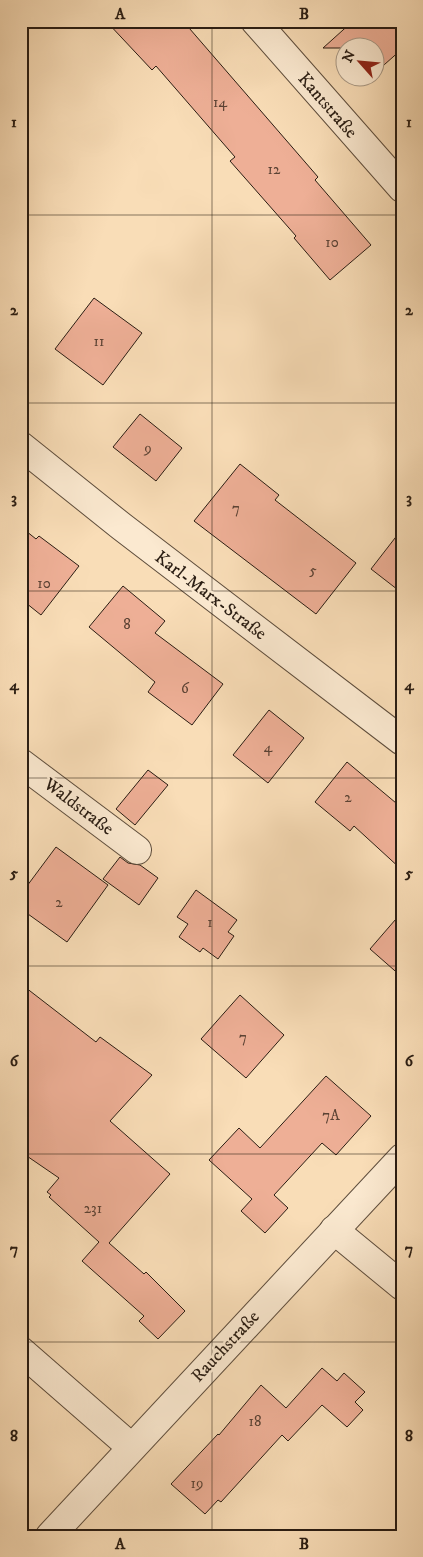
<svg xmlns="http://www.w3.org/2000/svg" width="423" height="1557" font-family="'IM FELL DW Pica',serif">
<rect width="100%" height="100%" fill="#f9ddb7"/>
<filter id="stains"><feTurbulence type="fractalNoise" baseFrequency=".004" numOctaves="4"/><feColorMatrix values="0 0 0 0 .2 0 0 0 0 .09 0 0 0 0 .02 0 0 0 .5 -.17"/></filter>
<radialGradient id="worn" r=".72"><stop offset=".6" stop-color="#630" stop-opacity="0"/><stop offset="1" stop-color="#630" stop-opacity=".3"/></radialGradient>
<!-- building -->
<g fill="#eeaf96" stroke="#2a1d13">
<polygon points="106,21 183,21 318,177 315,180 371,245 330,280 294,238 296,236 230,161 235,157 156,66 152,70"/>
<polygon points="353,21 402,21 402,49 376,72 376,48 323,48"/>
<polygon points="94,298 142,333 103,385 55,349"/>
<polygon points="140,414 182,448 156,481 113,447"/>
<polygon points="240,464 279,495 275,500 356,563 316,614 194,521"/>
<polygon points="21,527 36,539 39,536 79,566 41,615 21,599"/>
<polygon points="402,529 402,593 371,569"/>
<polygon points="123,586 165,621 155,633 223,684 192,725 148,692 155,682 89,627"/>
<polygon points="269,710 304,738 268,783 233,755"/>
<polygon points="347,762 402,808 402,870 354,826 350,831 315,802"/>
<polygon points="148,770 168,785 135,825 116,809"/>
<polygon points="56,847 108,885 67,942 21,909 21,894"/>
<polygon points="120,857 128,863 140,865 158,878 139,905 103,879"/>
<polygon points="196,890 237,920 228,932 234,936 218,959 203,948 200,952 179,937 188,924 177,917"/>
<polygon points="402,912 402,977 370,949"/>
<polygon points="21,984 96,1042 100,1037 152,1075 110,1121 170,1174 109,1243 144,1274 146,1272 185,1311 158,1339 139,1321 144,1316 82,1261 99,1242 49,1197 51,1195 47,1192 59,1178 21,1152"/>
<polygon points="240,995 284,1035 246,1078 201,1039"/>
<polygon points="326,1076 371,1116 336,1155 322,1143 274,1195 288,1208 265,1233 241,1211 252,1199 209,1160 239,1128 260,1148"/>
<polygon points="322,1368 337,1381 344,1373 365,1392 355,1402 363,1410 347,1427 322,1405 288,1441 282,1435 221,1502 218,1500 205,1514 171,1484 218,1434 219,1435 261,1385 286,1408"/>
</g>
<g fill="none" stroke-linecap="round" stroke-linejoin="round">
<defs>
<g id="minor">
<polyline points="255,21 402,188"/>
<polyline points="21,446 121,526 402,741"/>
<polyline points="21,763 137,850"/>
<polyline points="334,1230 402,1286"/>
<polyline points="21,1351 131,1447"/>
<polyline points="50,1536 402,1158"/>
</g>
</defs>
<!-- minor casing -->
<use href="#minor" stroke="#5e4d3c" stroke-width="30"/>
<!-- minor -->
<use href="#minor" stroke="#fbe9d0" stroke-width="28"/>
</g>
<!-- grid -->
<path fill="none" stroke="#2a1d13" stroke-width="1" stroke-opacity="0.55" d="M212,21V1536M21,215H402M21,403H402M21,591H402M21,778H402M21,966H402M21,1154H402M21,1342H402"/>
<g text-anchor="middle" stroke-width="5" stroke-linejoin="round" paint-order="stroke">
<!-- number labels -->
<g font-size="15" fill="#5b4234">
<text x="220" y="107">14</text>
<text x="274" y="174">12</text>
<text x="332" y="247">10</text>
<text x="99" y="346">11</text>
<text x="148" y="453">9</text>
<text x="236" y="513">7</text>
<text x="313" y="575">5</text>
<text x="44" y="588">10</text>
<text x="127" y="629">8</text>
<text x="185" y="693">6</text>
<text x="268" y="752">4</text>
<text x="348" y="802">2</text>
<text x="59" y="907">2</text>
<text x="210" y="927">1</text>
<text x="243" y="1042">7</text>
<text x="331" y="1120">7A</text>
<text x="93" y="1213">231</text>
<text x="255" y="1426">18</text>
<text x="197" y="1488">19</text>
</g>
<!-- street labels -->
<g font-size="18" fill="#2a1d13" stroke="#fbe9d0">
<text transform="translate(328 105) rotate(49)" y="6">Kantstraße</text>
<text transform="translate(211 595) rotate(37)" y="6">Karl-Marx-Straße</text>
<text transform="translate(79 806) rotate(37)" y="6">Waldstraße</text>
<text transform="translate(225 1346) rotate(-47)" y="6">Rauchstraße</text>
</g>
</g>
<!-- margin -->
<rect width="423" height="1557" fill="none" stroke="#f9ddb7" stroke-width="55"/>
<!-- north arrow -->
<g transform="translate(360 62) rotate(297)"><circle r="24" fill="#fbe9d0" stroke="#a79784"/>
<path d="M0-4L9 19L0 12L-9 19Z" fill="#8f2418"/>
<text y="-8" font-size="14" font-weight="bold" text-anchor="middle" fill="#2a1d13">N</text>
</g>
<rect x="28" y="28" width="368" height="1502" fill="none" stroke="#2a1d13" stroke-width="2"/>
<g font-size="16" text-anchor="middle" font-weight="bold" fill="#2a1d13">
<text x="120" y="19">A</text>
<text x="304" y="19">B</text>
<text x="14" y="127">1</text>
<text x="409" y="127">1</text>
<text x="14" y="315">2</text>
<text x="409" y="315">2</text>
<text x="14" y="503">3</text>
<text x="409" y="503">3</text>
<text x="14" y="690">4</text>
<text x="409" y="690">4</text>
<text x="14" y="878">5</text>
<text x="409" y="878">5</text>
<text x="14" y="1066">6</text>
<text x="409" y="1066">6</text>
<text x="14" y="1254">7</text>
<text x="409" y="1254">7</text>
<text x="14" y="1441">8</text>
<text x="409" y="1441">8</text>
<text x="120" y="1549">A</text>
<text x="304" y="1549">B</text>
</g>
<rect width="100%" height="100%" filter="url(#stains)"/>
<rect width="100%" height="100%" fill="url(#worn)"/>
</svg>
